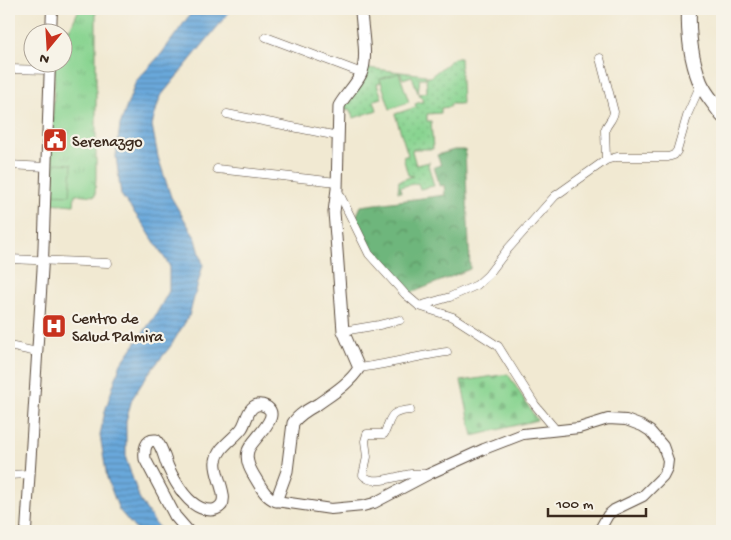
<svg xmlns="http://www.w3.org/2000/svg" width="731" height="540" font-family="'Gochi Hand',sans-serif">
<defs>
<pattern id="grass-dots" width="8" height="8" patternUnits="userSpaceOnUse" patternTransform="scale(1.25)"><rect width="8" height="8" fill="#89d491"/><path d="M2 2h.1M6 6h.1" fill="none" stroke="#77b67d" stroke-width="1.8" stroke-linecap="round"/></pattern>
<pattern id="forest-crowns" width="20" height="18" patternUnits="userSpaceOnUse" patternTransform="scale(1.25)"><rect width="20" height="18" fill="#6eb67b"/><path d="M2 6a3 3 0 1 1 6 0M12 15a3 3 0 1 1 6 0" fill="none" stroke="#5c9464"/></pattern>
<pattern id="cemetery-stones" width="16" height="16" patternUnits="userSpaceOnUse" patternTransform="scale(1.25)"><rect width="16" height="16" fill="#89d491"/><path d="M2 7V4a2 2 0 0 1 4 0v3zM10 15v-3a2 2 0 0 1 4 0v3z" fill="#77b67d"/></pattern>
<pattern id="park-tufts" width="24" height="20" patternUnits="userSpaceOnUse" patternTransform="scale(1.25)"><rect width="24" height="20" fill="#89d491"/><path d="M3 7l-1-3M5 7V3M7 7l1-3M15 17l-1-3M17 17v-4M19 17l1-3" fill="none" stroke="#77b67d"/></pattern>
<pattern id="water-rules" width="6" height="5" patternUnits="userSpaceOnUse" patternTransform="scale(1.25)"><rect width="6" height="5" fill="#69a8db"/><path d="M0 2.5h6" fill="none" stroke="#5889b1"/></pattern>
</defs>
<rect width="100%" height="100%" fill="#f7f3e8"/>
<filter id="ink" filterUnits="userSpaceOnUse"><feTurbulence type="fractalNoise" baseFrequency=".02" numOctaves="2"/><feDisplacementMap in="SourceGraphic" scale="10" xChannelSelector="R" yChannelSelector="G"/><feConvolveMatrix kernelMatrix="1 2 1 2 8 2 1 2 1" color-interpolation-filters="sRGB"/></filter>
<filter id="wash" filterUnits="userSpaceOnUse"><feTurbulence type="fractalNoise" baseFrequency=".0096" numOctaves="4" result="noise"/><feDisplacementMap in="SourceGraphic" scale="20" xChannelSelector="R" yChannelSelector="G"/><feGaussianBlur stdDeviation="1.12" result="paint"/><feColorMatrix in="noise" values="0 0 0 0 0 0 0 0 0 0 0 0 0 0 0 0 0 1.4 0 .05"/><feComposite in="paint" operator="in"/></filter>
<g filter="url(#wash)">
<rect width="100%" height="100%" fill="#f1e9d2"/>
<!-- grass -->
<g fill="url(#grass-dots)" stroke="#627f58">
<polygon points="454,58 460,58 462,104 450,104 450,107 441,108 441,113 427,114 427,121 431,121 433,149 413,149 412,151 416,165 430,162 428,164 434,186 420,189 418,183 400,187 401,192 398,192 399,181 413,176 408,175 403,157 408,155 395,114 416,107 415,104 423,101 419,94 427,92 426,77 430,77"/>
<polygon points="367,68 426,75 425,78 420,78 418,93 412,76 403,79 400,73 380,79 381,82 377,84 382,98 374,100 377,110 354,118 349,109 341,111"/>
</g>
<!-- forest -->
<polygon fill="url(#forest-crowns)" stroke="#54704c" points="454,150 465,150 470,269 411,293 387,264 371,250 356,217 361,206 445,195 444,185 440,186 434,167 441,165 437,155"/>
<!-- cemetery -->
<polygon fill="url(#cemetery-stones)" stroke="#627f58" points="508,374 537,420 473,436 461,381"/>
<!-- park -->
<polygon fill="url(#park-tufts)" stroke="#627f58" points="79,9 86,12 96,9 96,177 95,196 75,194 74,205 49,203 55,63 62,62 62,32 56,32 56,29 70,29"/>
<!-- pitch -->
<g fill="#89d491" stroke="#627f58">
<polygon points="399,73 409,102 390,109 380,79"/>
<polygon points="55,163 72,164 70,195 53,194"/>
</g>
<!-- water -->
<polygon fill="url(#water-rules)" stroke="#52697c" points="194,9 232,9 160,97 152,125 158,157 171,197 196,239 203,265 189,316 170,347 148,374 132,399 126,421 126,459 140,500 157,526 163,531 137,531 119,510 107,478 100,435 105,411 120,365 155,316 169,291 169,265 145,227 121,195 116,156 120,125 136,81 162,53"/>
</g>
<g filter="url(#ink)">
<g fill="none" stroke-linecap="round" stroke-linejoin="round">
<defs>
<g id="street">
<polyline points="266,37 362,73"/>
<path d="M600,58L614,112C613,120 607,123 605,130L606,160"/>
<polyline points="9,69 50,70"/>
<polyline points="227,114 338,136"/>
<polyline points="9,165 46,167"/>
<polyline points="217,169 337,182"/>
<polyline points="338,191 369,254 405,294 419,306 453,317 498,346 535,405 556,430"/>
<polyline points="9,259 108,263"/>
<polyline points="419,306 450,297 477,285 488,275 507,250 555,196 606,160 617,157 668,157 674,155 677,151 688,113 701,84"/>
<polyline points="343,331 379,325 400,320"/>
<polyline points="9,346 37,352"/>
<path d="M359,368C389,364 417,356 447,352"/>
<path d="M410,410C388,412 392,417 384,434H367L365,441L367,457L363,475C372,486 394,477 406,475C413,473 420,474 427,474"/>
<polyline points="9,475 29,474"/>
</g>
<g id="secondary">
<polyline points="51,32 52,9"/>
<polyline points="276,501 331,509 363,506 374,503 429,474 484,449 523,434 579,428 608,419 626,420 642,426 650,431 663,446 668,460 667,468 663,476 643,496 614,510 608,515 599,531"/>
<polyline points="26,531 43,261 50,62"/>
</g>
<path id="primary" d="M188,531L175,516L145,459C144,450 145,439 156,440C163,448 164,458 168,467C175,482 186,502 201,508C206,510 211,511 216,509C234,502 213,475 216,461C218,447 234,439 242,428C246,422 247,413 252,408C255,405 258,404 262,405C288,413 250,440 248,451C245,461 251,471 256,479C262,489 266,497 276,501L287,471L293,423C299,414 309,409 318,404C332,394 350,383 359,368L343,331L336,237L334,212L337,189L339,106C345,95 356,85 361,74C369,58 361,27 361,9"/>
<path id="highway" d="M689,9C688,34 691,59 700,82C705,94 715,104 722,115"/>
</defs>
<!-- street casing -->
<use href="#street" stroke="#564739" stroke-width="9"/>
<!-- secondary casing -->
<use href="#secondary" stroke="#564739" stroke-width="12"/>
<!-- primary casing -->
<use href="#primary" stroke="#564739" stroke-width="13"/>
<!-- highway casing -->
<use href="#highway" stroke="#564739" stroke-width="16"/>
<!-- street -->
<use href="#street" stroke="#fff" stroke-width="8"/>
<!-- secondary -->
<use href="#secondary" stroke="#fff" stroke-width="10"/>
<!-- primary -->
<use href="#primary" stroke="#fff" stroke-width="11"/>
<!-- highway -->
<use href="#highway" stroke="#fff" stroke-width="14"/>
</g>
</g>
<!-- icons -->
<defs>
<symbol id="civic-square" viewBox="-11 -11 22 22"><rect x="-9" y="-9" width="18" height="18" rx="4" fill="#c8321e" stroke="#f7f3e8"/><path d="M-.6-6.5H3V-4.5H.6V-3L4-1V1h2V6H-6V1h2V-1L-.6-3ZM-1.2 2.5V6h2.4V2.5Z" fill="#fff"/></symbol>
<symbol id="hospital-square" viewBox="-11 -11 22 22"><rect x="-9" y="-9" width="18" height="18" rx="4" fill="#c8321e" stroke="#f7f3e8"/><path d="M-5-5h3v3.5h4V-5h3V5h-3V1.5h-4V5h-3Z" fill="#fff"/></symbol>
</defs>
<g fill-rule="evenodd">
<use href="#civic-square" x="41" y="126" width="28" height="28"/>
<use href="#hospital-square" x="40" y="312" width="28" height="28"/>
</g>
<g text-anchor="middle" stroke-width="4.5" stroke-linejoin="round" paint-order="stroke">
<!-- poi labels -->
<g font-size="16" fill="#3b2a1e" stroke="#f7f3e8" text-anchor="start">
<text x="72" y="146">Serenazgo</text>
<text x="72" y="323">Centro de<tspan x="72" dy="18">Salud Palmira</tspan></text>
</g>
</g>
<!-- margin -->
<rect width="731" height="540" fill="none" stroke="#f7f3e8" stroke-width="30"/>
<!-- north arrow -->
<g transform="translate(48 48) rotate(198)"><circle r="24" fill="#f7f3e8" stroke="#aca397"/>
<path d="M0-4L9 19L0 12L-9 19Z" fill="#c8321e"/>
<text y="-8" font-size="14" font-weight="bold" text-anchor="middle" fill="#3b2a1e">N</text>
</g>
<!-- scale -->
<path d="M548 508v8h98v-8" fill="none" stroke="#3b2a1e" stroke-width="2.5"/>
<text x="556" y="508" font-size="15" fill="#3b2a1e" stroke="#f7f3e8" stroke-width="4" paint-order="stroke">100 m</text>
</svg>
